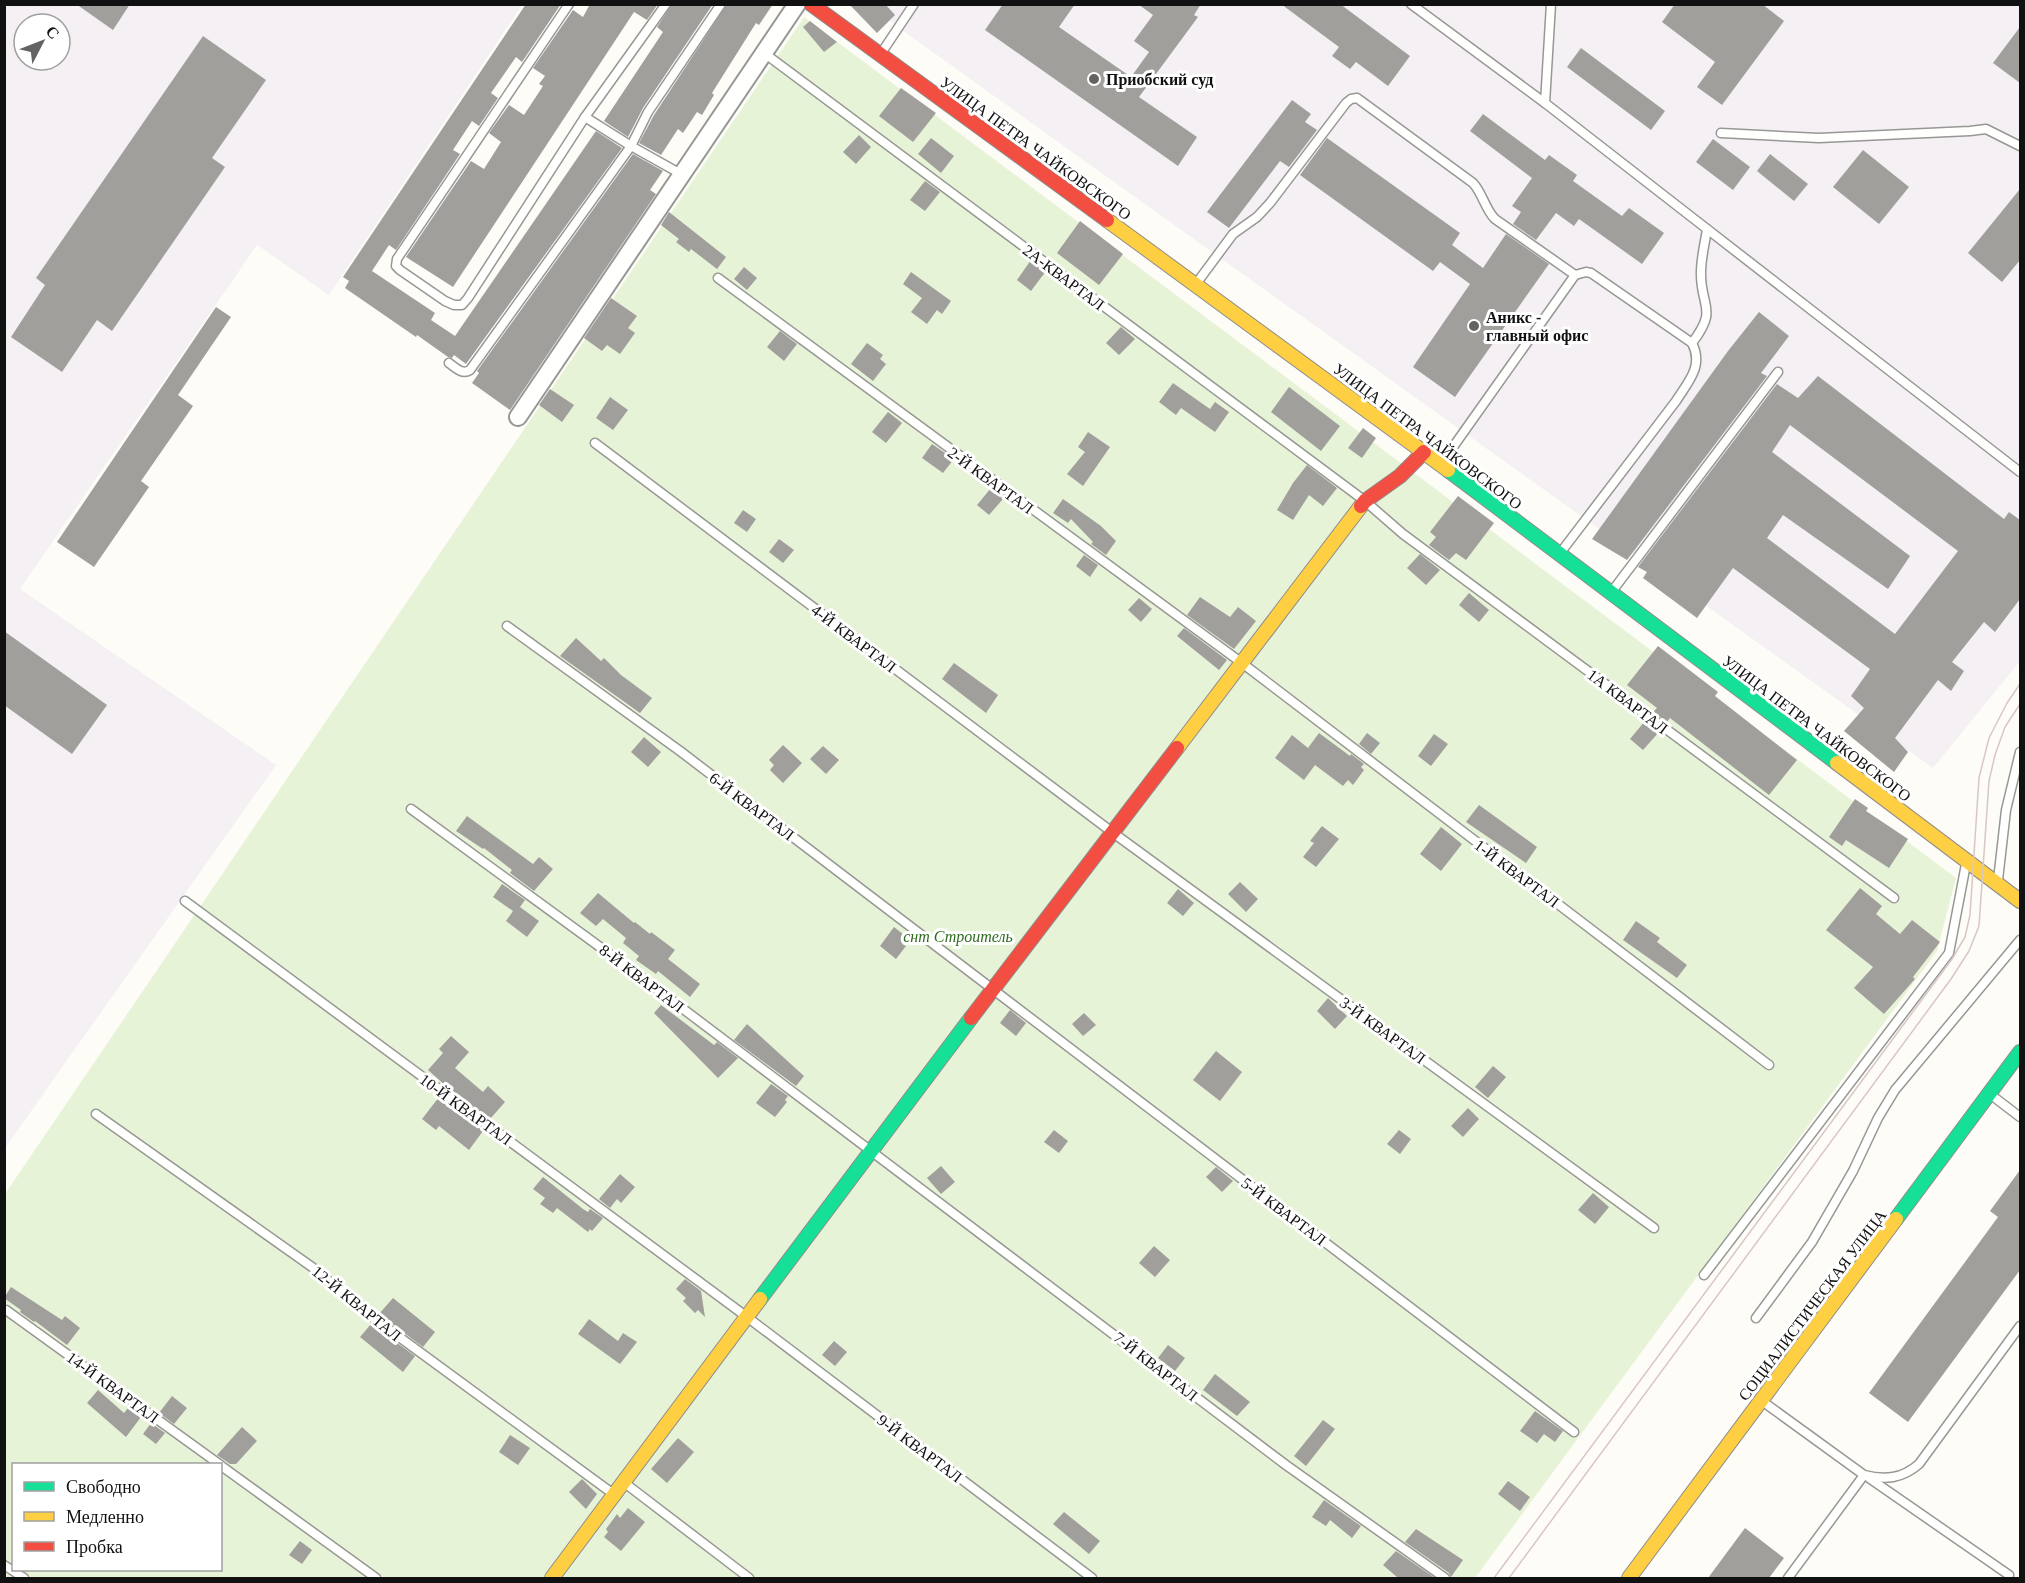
<svg xmlns="http://www.w3.org/2000/svg" width="2025" height="1583" font-family="Georgia,serif">
<rect width="100%" height="100%" fill="#fdfcf7"/>
<!-- industrial -->
<g fill="#f5f0f3" fill-rule="evenodd">
<path d="M5,5H522L329,295L257,245L20,589L276,765L5,1148ZM24,24H60V60H24Z"/>
<polygon points="867,5 2020,5 2020,661 1933,768"/>
</g>
<!-- green -->
<path fill="#e7f3d7" fill-rule="evenodd" d="M804,17L1956,878L1937,951L1475,1578H5V1194ZM14,1464H220V1570H14Z"/>
<!-- building -->
<g fill="#a19f9c" fill-rule="evenodd">
<polygon points="76,4 130,4 113,30"/>
<polygon points="526,4 561,4 522,62 516,57 491,93 498,98 479,126 472,121 453,150 460,154 396,250 389,245 372,271 435,313 431,320 455,336 596,131 622,148 466,364 454,355 452,358 448,357 417,335 416,337 345,288 349,281 343,277"/>
<polygon points="590,4 658,4 647,20 634,12 453,287 406,257 471,161 484,169 501,142 489,133 509,105 524,115 543,86 539,84 545,76 533,68 573,10 583,17"/>
<polygon points="672,4 713,4 643,108 628,137 604,121 663,32 657,27"/>
<polygon points="727,4 773,4 759,25 756,23 712,93 714,95 702,115 697,112 683,133 678,129 661,155 639,143 654,115"/>
<polygon points="849,4 885,4 895,15 877,33"/>
<polygon points="1003,4 1075,4 1059,27 1131,77 1149,52 1134,41 1153,15 1138,4 1201,4 1194,15 1198,17 1139,97 1197,137 1178,166 985,30"/>
<polygon points="1281,4 1340,4 1410,56 1388,86 1356,62 1350,69 1332,56 1339,47"/>
<polygon points="1675,4 1762,4 1784,21 1722,105 1697,87 1715,62 1662,22"/>
<polygon points="810,21 837,42 824,52 803,27"/>
<polygon points="2020,27 2020,83 1993,63"/>
<polygon points="203,36 266,80 212,158 225,167 112,331 97,320 62,372 11,337 45,285 36,278"/>
<polygon points="1581,48 1665,111 1651,130 1567,67"/>
<polygon points="901,88 936,113 913,142 879,116"/>
<polygon points="1292,100 1311,114 1305,122 1317,130 1289,167 1280,161 1229,228 1207,212"/>
<polygon points="1483,114 1545,160 1549,155 1577,175 1573,181 1622,216 1629,208 1664,233 1642,264 1579,219 1574,226 1556,213 1536,240 1513,224 1521,212 1512,206 1532,178 1470,131"/>
<polygon points="859,135 871,147 856,164 843,152"/>
<polygon points="931,138 954,156 941,173 918,154"/>
<polygon points="1327,138 1460,233 1452,245 1483,268 1506,234 1549,264 1455,397 1413,367 1470,284 1440,262 1433,271 1300,175"/>
<polygon points="1713,139 1750,167 1733,190 1696,162"/>
<polygon points="1863,150 1909,187 1879,224 1833,187"/>
<polygon points="633,154 663,171 650,190 656,194 510,410 472,383 479,373 477,371"/>
<polygon points="1770,154 1808,184 1794,201 1757,171"/>
<polygon points="925,181 940,192 925,211 910,200"/>
<polygon points="2020,189 2020,260 2002,282 1968,253"/>
<polygon points="669,212 726,257 717,269 691,249 689,252 676,242 679,239 661,225"/>
<polygon points="1080,221 1123,254 1099,285 1057,253"/>
<polygon points="1031,260 1046,271 1031,291 1017,280"/>
<polygon points="744,267 757,278 747,290 734,279"/>
<polygon points="911,272 951,301 942,314 937,310 927,324 911,312 922,298 903,284"/>
<polygon points="611,298 637,316 628,328 635,333 620,354 607,345 602,351 584,338"/>
<polygon points="216,307 231,317 178,395 193,406 141,481 149,487 94,567 57,542"/>
<polygon points="1759,312 1789,336 1761,373 1767,376 1627,560 1592,539 1728,351"/>
<polygon points="1121,327 1135,339 1119,355 1106,343"/>
<polygon points="780,331 797,344 784,361 767,347"/>
<polygon points="867,343 883,355 880,359 886,364 873,381 851,364"/>
<path d="M1818,376L2004,519L2009,512L2020,520V599L1995,632L1984,622L1952,662L1964,671L1951,691L1938,680L1895,738L1908,752L1894,772L1844,731L1864,708L1851,696L1870,669L1733,568L1697,618L1643,578L1647,572L1638,567L1777,384L1798,398ZM1790,425L1958,551L1895,634L1767,538L1783,515L1888,589L1910,556L1772,452Z"/>
<polygon points="1173,383 1210,409 1215,402 1229,412 1215,432 1181,408 1176,415 1159,402"/>
<polygon points="1289,387 1340,426 1321,451 1271,412"/>
<polygon points="550,389 574,405 562,422 539,405"/>
<polygon points="610,397 628,410 613,430 596,418"/>
<polygon points="888,412 902,423 886,443 872,432"/>
<polygon points="1363,428 1376,438 1362,458 1348,448"/>
<polygon points="1088,432 1110,447 1083,486 1067,474 1085,452 1078,447"/>
<polygon points="932,444 954,459 943,473 922,458"/>
<polygon points="1307,465 1337,488 1323,506 1309,495 1293,520 1277,510 1293,483"/>
<polygon points="991,488 1003,499 989,515 977,505"/>
<polygon points="1458,496 1494,523 1466,560 1456,553 1449,560 1429,545 1436,537 1430,532"/>
<polygon points="1063,499 1101,526 1116,541 1106,555 1091,544 1093,542 1071,519 1068,523 1053,513"/>
<polygon points="743,510 756,519 747,532 734,523"/>
<polygon points="779,539 794,550 783,563 769,552"/>
<polygon points="1420,554 1440,570 1426,585 1407,568"/>
<polygon points="1084,555 1098,565 1090,577 1076,566"/>
<polygon points="1469,593 1489,610 1479,622 1459,605"/>
<polygon points="1200,597 1230,617 1238,607 1256,621 1234,649 1187,615"/>
<polygon points="1139,598 1152,609 1141,622 1128,610"/>
<polygon points="1184,628 1227,660 1219,670 1177,636"/>
<polygon points="4,631 107,705 72,754 4,705"/>
<polygon points="576,638 601,661 604,658 621,675 652,698 640,713 560,656"/>
<polygon points="1658,646 1718,692 1715,696 1797,760 1769,795 1670,718 1667,722 1653,712 1657,708 1627,685"/>
<polygon points="954,663 998,695 986,713 942,679"/>
<polygon points="1645,721 1659,732 1643,750 1630,739"/>
<polygon points="1319,733 1350,756 1351,754 1364,764 1361,767 1364,770 1353,785 1348,780 1343,786 1315,765 1304,780 1275,758 1292,735 1308,748"/>
<polygon points="1367,733 1380,743 1371,754 1359,744"/>
<polygon points="1434,734 1448,744 1431,766 1418,756"/>
<polygon points="644,737 661,752 648,767 631,752"/>
<polygon points="783,745 802,763 783,783 770,770 774,765 769,760"/>
<polygon points="823,746 839,760 826,774 810,759"/>
<polygon points="1855,799 1868,808 1866,811 1908,839 1889,868 1846,840 1842,846 1829,837"/>
<polygon points="1479,805 1537,847 1526,863 1466,822"/>
<polygon points="467,816 533,864 539,857 553,869 534,891 510,873 512,870 484,848 483,849 456,831"/>
<polygon points="1322,826 1339,839 1316,867 1303,857 1314,843 1310,841"/>
<polygon points="1441,827 1462,844 1441,871 1420,854"/>
<polygon points="1240,882 1258,899 1246,912 1228,894"/>
<polygon points="502,884 525,900 520,907 539,921 527,937 506,921 513,911 493,897"/>
<polygon points="1860,888 1882,906 1876,914 1900,934 1912,920 1940,942 1913,977 1915,979 1884,1014 1854,988 1873,967 1826,930"/>
<polygon points="1178,889 1194,903 1183,916 1167,903"/>
<polygon points="598,893 634,923 635,922 650,934 651,932 675,950 668,959 700,984 690,997 658,971 656,974 636,960 639,956 623,943 626,938 603,919 596,926 580,913"/>
<polygon points="1636,921 1660,938 1657,942 1687,965 1677,978 1623,940"/>
<polygon points="894,927 908,938 902,944 906,946 896,959 880,946"/>
<polygon points="1328,998 1347,1016 1335,1029 1317,1011"/>
<polygon points="661,1005 714,1045 717,1042 738,1058 718,1078 654,1013"/>
<polygon points="1010,1010 1026,1023 1016,1036 1000,1023"/>
<polygon points="1084,1013 1096,1025 1083,1036 1072,1024"/>
<polygon points="747,1024 804,1076 796,1086 734,1040"/>
<polygon points="451,1036 469,1052 455,1068 483,1092 488,1086 505,1102 490,1119 447,1087 428,1070 443,1053 439,1049"/>
<polygon points="1216,1051 1242,1072 1220,1101 1193,1080"/>
<polygon points="1493,1066 1506,1077 1488,1098 1475,1087"/>
<polygon points="771,1084 788,1096 785,1100 787,1102 775,1117 756,1103"/>
<polygon points="439,1097 483,1131 469,1150 439,1126 436,1130 422,1119"/>
<polygon points="1468,1108 1479,1119 1463,1137 1451,1126"/>
<polygon points="1054,1130 1068,1141 1059,1153 1044,1142"/>
<polygon points="1399,1130 1411,1139 1400,1154 1387,1144"/>
<polygon points="941,1166 955,1182 941,1194 927,1178"/>
<polygon points="1216,1167 1233,1181 1222,1192 1206,1177"/>
<polygon points="2020,1170 2020,1270 1908,1422 1869,1393 1998,1217 1990,1211"/>
<polygon points="620,1174 635,1187 621,1203 617,1199 610,1208 599,1199"/>
<polygon points="543,1177 583,1209 588,1212 590,1209 603,1218 592,1231 590,1229 588,1232 557,1208 553,1213 540,1204 545,1198 533,1189"/>
<polygon points="1593,1193 1609,1207 1595,1224 1578,1210"/>
<polygon points="1154,1246 1170,1260 1155,1277 1139,1263"/>
<polygon points="685,1279 701,1291 705,1317 698,1310 695,1313 683,1301 686,1298 676,1289"/>
<polygon points="11,1287 62,1320 65,1316 80,1328 67,1345 35,1321 34,1322 20,1312 21,1310 4,1298"/>
<polygon points="393,1298 435,1332 423,1347 379,1314"/>
<polygon points="589,1319 618,1341 623,1333 637,1342 620,1364 578,1334"/>
<polygon points="371,1324 415,1356 403,1372 360,1337"/>
<polygon points="834,1341 847,1352 835,1366 822,1355"/>
<polygon points="1168,1345 1185,1358 1175,1371 1158,1358"/>
<polygon points="1215,1374 1250,1402 1237,1416 1203,1390"/>
<polygon points="98,1390 124,1413 128,1408 141,1417 126,1437 87,1403"/>
<polygon points="172,1396 187,1408 174,1424 159,1413"/>
<polygon points="1535,1411 1563,1431 1555,1442 1544,1434 1537,1443 1520,1431"/>
<polygon points="1323,1420 1335,1429 1306,1466 1294,1456"/>
<polygon points="151,1423 165,1433 156,1444 143,1434"/>
<polygon points="242,1427 257,1441 236,1464 230,1464 217,1455"/>
<polygon points="510,1435 530,1448 518,1465 499,1452"/>
<polygon points="678,1438 694,1452 667,1483 651,1469"/>
<polygon points="582,1479 597,1494 586,1509 569,1492"/>
<polygon points="1508,1481 1530,1497 1520,1511 1498,1494"/>
<polygon points="1324,1500 1361,1526 1352,1538 1330,1520 1326,1526 1312,1517"/>
<polygon points="628,1508 645,1522 621,1551 604,1537 608,1532 606,1529 617,1514 620,1518"/>
<polygon points="1064,1512 1100,1541 1089,1554 1053,1524"/>
<polygon points="1745,1528 1784,1558 1769,1578 1708,1578"/>
<polygon points="1416,1529 1463,1560 1451,1577 1449,1573 1405,1542"/>
<polygon points="300,1541 312,1550 302,1564 289,1555"/>
<polygon points="1396,1551 1435,1578 1398,1578 1383,1565"/>
</g>
<g fill="none" stroke-linecap="round" stroke-linejoin="round">
<defs>
<g id="lane">
<polyline points="569,4 397,259 396,266 400,270 445,301 454,305 462,305 468,298 585,117 666,4"/>
<polyline points="1411,4 1545,103"/>
<path d="M1551,4L1545,103L1707,229C1705,243 1701,258 1701,272C1700,307 1719,308 1692,343"/>
<polyline points="882,52 914,4"/>
<polyline points="764,53 1365,501 1403,534 1894,898"/>
<polyline points="585,117 631,146 648,112 721,4"/>
<polyline points="1721,133 1819,138 1970,131 1986,129 2020,146"/>
<polyline points="1707,229 2020,472"/>
<polyline points="718,278 1242,663 1769,1065"/>
<path d="M1196,284L1233,234L1257,217L1270,203L1346,103L1351,99L1357,98L1473,183C1483,194 1485,209 1495,219L1575,275"/>
<path d="M449,363C456,368 462,375 470,370L631,146L681,174"/>
<polyline points="595,443 1112,832 1654,1228"/>
<path d="M1441,464L1575,275L1586,272L1591,273L1692,343C1704,366 1688,382 1676,401L1561,552"/>
<polyline points="1613,590 1778,372"/>
<polyline points="507,626 680,751 1574,1432"/>
<polyline points="411,809 637,974 1286,1465 1445,1578"/>
<polyline points="1998,880 2006,810 2020,752"/>
<polyline points="185,901 747,1317 1092,1578"/>
<polyline points="1990,1094 2020,1117"/>
<polyline points="96,1114 312,1267 372,1317 612,1493"/>
<polyline points="1704,1275 1949,953 1966,864"/>
<polyline points="6,1310 219,1464"/>
<polyline points="1756,1318 1812,1242 1853,1171 1878,1118 1895,1090 2020,940"/>
<polyline points="1762,1401 1864,1475 1788,1578"/>
<polyline points="220,1465 376,1578"/>
<path d="M1864,1475C1885,1480 1902,1479 1919,1464L2020,1326"/>
<polyline points="1869,1478 2009,1575"/>
<polyline points="626,1484 749,1578"/>
<polyline points="4,1565 24,1578"/>
</g>
<polyline id="street" points="518,417 797,4"/>
<g id="fast">
<polyline points="1448,470 1837,763"/>
<polyline points="1896,1219 2020,1052"/>
<polyline points="760,1299 971,1018"/>
</g>
<g id="slow">
<polyline points="1107,220 1448,470"/>
<polyline points="1177,748 1361,506"/>
<polyline points="1837,763 2020,901"/>
<polyline points="552,1578 760,1299"/>
<polyline points="1629,1578 1896,1219"/>
</g>
<g id="jam">
<polyline points="811,4 1107,220"/>
<polyline points="1361,506 1365,501 1400,476 1424,452"/>
<polyline points="971,1018 1177,748"/>
</g>
</defs>
<!-- lane casing -->
<use href="#lane" stroke="#979795" stroke-width="11"/>
<!-- street casing -->
<use href="#street" stroke="#979795" stroke-width="20"/>
<!-- fast casing -->
<use href="#fast" stroke="#8e8d8b" stroke-width="16"/>
<!-- slow casing -->
<use href="#slow" stroke="#8e8d8b" stroke-width="16"/>
<!-- jam casing -->
<use href="#jam" stroke="#8e8d8b" stroke-width="16"/>
<!-- lane -->
<use href="#lane" stroke="#fffffe" stroke-width="8"/>
<!-- street -->
<use href="#street" stroke="#fffffe" stroke-width="16"/>
<!-- fast -->
<use href="#fast" stroke="#16e098" stroke-width="14"/>
<!-- slow -->
<use href="#slow" stroke="#ffcf43" stroke-width="14"/>
<!-- jam -->
<use href="#jam" stroke="#f24e42" stroke-width="14"/>
<!-- tram -->
<g stroke="#d9c6c7" stroke-width="1.5">
<polyline points="1494,1578 1952,959 1965,937 1970,915 1979,778 1989,738 2007,703 2020,684"/>
<polyline points="1509,1578 1951,979 1969,951 1979,926 1989,781 1995,755 2005,727 2020,704"/>
</g>
</g>
<!-- markers -->
<g fill="#646362" stroke="#fff" stroke-width="2">
<circle cx="1094" cy="79" r="6"/>
<circle cx="1474" cy="326" r="6"/>
</g>
<g text-anchor="middle" stroke-width="6" stroke-linejoin="round" paint-order="stroke">
<!-- poi labels -->
<g font-size="16" font-weight="bold" fill="#111" stroke="#fff" text-anchor="start">
<text x="1106" y="85">Приобский суд</text>
<text x="1486" y="323">Аникс -<tspan x="1486" dy="18">главный офис</tspan></text>
</g>
<!-- street labels -->
<g font-size="16" fill="#111" stroke="#fff">
<text transform="translate(1036 148) rotate(36)" y="6">УЛИЦА ПЕТРА ЧАЙКОВСКОГО</text>
<text transform="translate(1064 277) rotate(37)" y="6">2А-КВАРТАЛ</text>
<text transform="translate(1428 436) rotate(37)" y="6">УЛИЦА ПЕТРА ЧАЙКОВСКОГО</text>
<text transform="translate(991 480) rotate(36)" y="6">2-Й КВАРТАЛ</text>
<text transform="translate(854 638) rotate(37)" y="6">4-Й КВАРТАЛ</text>
<text transform="translate(1628 701) rotate(37)" y="6">1А КВАРТАЛ</text>
<text transform="translate(1817 728) rotate(37)" y="6">УЛИЦА ПЕТРА ЧАЙКОВСКОГО</text>
<text transform="translate(752 806) rotate(37)" y="6">6-Й КВАРТАЛ</text>
<text transform="translate(1517 873) rotate(37)" y="6">1-Й КВАРТАЛ</text>
<text transform="translate(642 978) rotate(37)" y="6">8-Й КВАРТАЛ</text>
<text transform="translate(1383 1030) rotate(36)" y="6">3-Й КВАРТАЛ</text>
<text transform="translate(466 1109) rotate(36)" y="6">10-Й КВАРТАЛ</text>
<text transform="translate(1284 1211) rotate(37)" y="6">5-Й КВАРТАЛ</text>
<text transform="translate(357 1303) rotate(39)" y="6">12-Й КВАРТАЛ</text>
<text transform="translate(1812 1305) rotate(-53)" y="6">СОЦИАЛИСТИЧЕСКАЯ УЛИЦА</text>
<text transform="translate(1156 1366) rotate(38)" y="6">7-Й КВАРТАЛ</text>
<text transform="translate(113 1387) rotate(36)" y="6">14-Й КВАРТАЛ</text>
<text transform="translate(920 1448) rotate(37)" y="6">9-Й КВАРТАЛ</text>
</g>
<!-- park labels -->
<g font-size="16" font-style="italic" fill="#2f6b1f" stroke="#fff">
<text x="958" y="942">снт Строитель</text>
</g>
</g>
<!-- border -->
<rect width="2025" height="1583" fill="none" stroke="#111111" stroke-width="12"/>
<!-- legend -->
<rect x="12" y="1463" width="210" height="108" fill="#ffffff" stroke="#a0a0a0" stroke-width="1.5"/>
<rect x="24" y="1482" width="30" height="9" fill="#16e098" stroke="#a0a0a0" stroke-width="1.5"/>
<text x="66" y="1493" font-size="18" fill="#111111">Свободно</text>
<rect x="24" y="1512" width="30" height="9" fill="#ffcf43" stroke="#a0a0a0" stroke-width="1.5"/>
<text x="66" y="1523" font-size="18" fill="#111111">Медленно</text>
<rect x="24" y="1542" width="30" height="9" fill="#f24e42" stroke="#a0a0a0" stroke-width="1.5"/>
<text x="66" y="1553" font-size="18" fill="#111111">Пробка</text>
<!-- north arrow -->
<g transform="translate(42 42) rotate(48)"><circle r="28" fill="#ffffff" stroke="#a0a0a0" stroke-width="1.5"/>
<path d="M0-4.5L10 22L0 15L-10 22Z" fill="#646362"/>
<text y="-9" font-size="16" font-weight="bold" text-anchor="middle" fill="#111111">С</text>
</g>
</svg>
